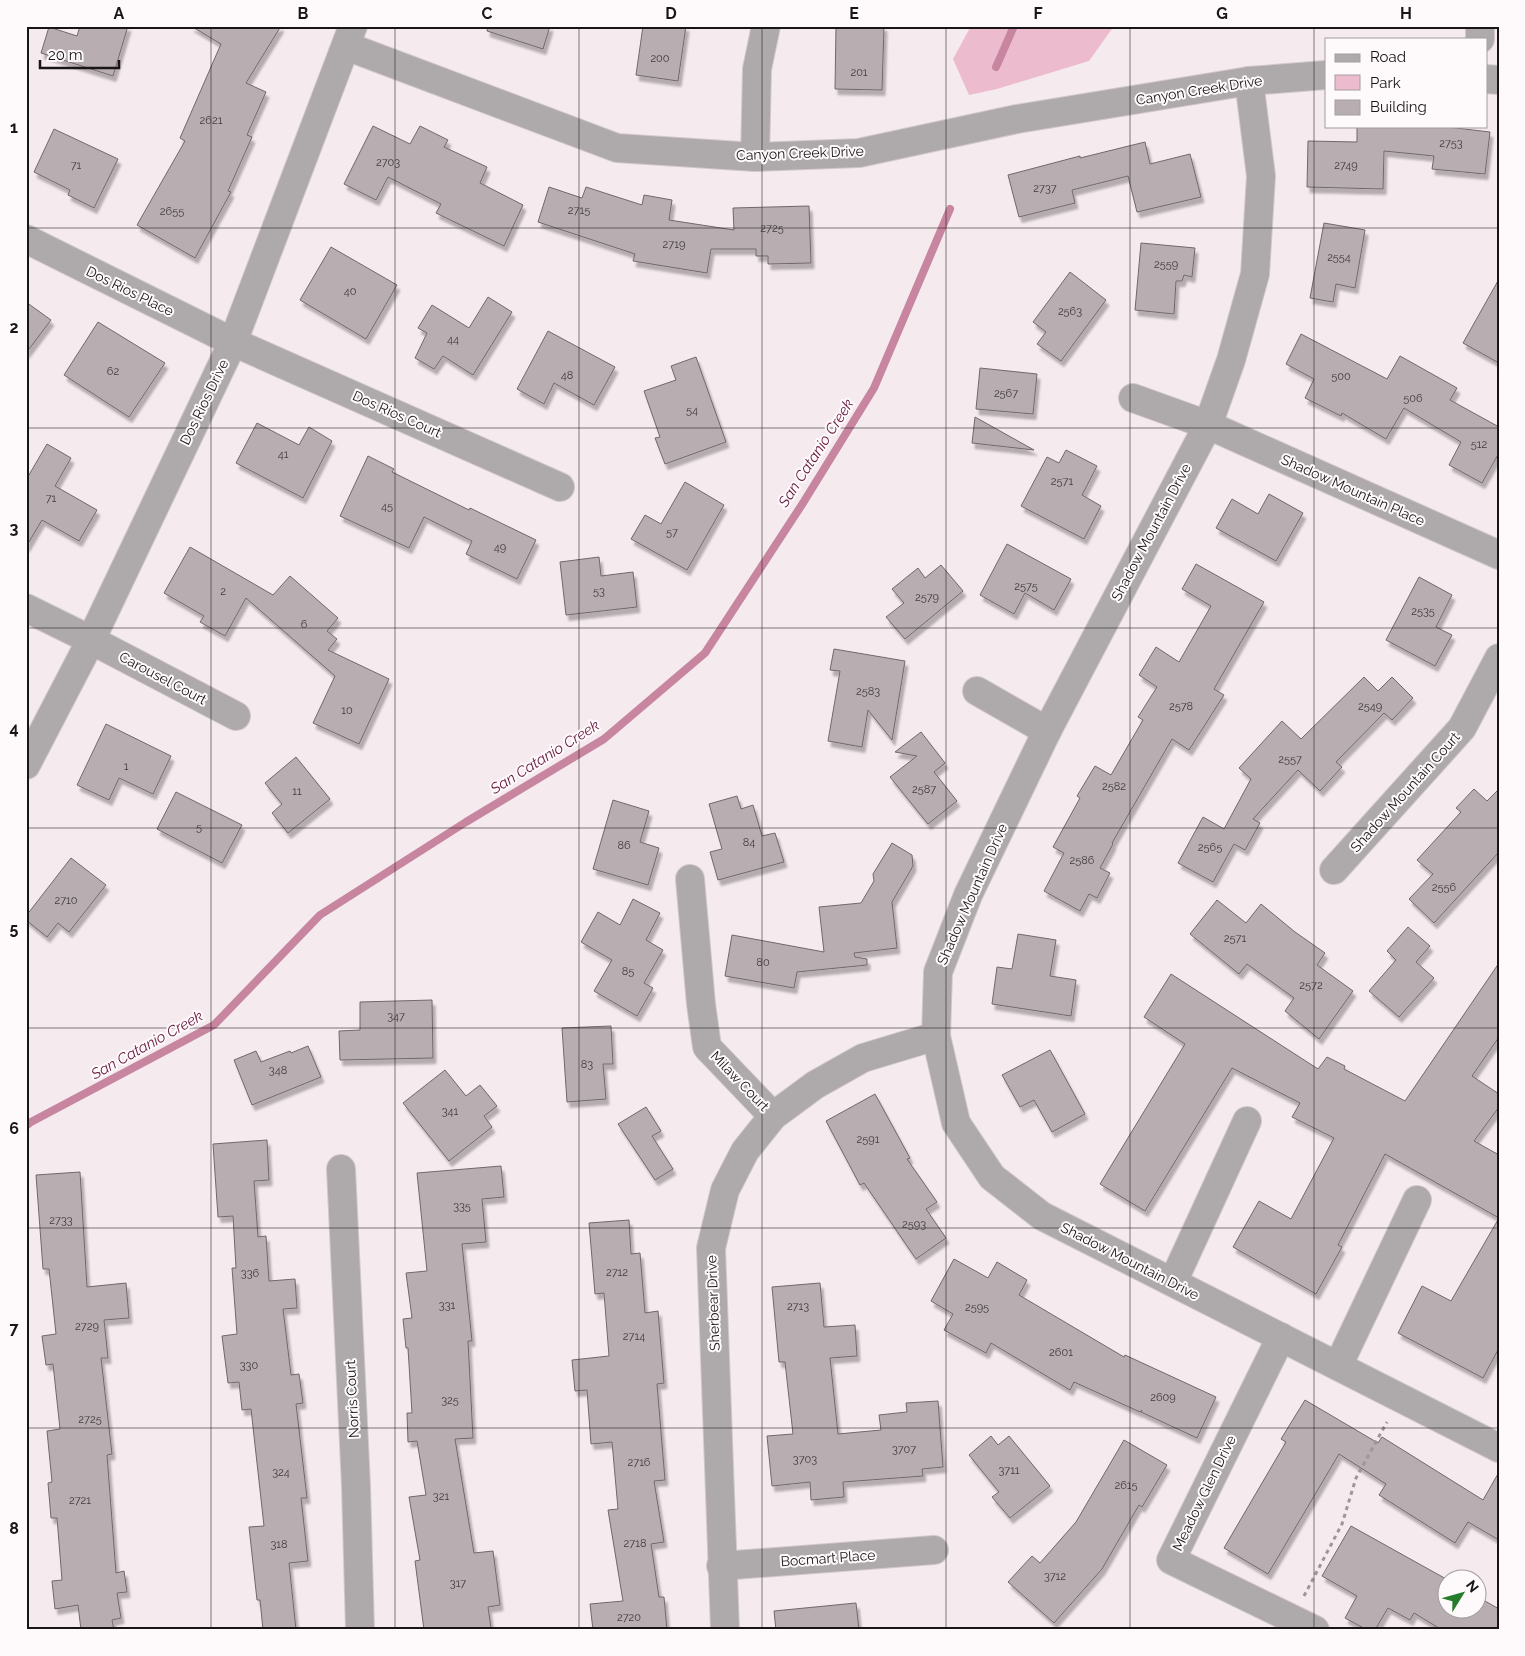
<svg xmlns="http://www.w3.org/2000/svg" width="1525" height="1656" font-family="Raleway,sans-serif">
<defs>
<filter id="shadow"><feDropShadow dx="3" dy="5.5" stdDeviation="1" flood-color="#0004"/></filter>
</defs>
<rect width="100%" height="100%" fill="#f5eaee"/>
<!-- green -->
<polygon fill="#ecbcce" points="971,26 1114,26 1089,61 997,89 969,95 953,59"/>
<g fill="none" stroke-linecap="round" stroke-linejoin="round">
<!-- stream -->
<g stroke="#c7859f" stroke-width="8">
<polyline points="996,67 1014,26"/>
<polyline points="26,1126 31,1122 214,1025 320,915 466,822 604,739 705,653 803,503 874,388 950,209"/>
</g>
</g>
<!-- building -->
<g fill="#b8aeb1" stroke="#71686b" filter="url(#shadow)">
<polygon points="80,26 128,26 113,76 41,53 49,27 77,36"/>
<polygon points="191,26 281,26 246,83 266,92 247,135 252,137 228,191 231,192 195,258 137,225 185,141 180,138 221,44"/>
<polygon points="488,26 550,26 543,49 487,31"/>
<polygon points="643,26 686,26 678,81 636,75"/>
<polygon points="836,26 884,26 882,90 835,89"/>
<polygon points="373,126 410,144 420,126 448,140 444,147 487,167 480,183 523,205 504,246 436,213 441,204 388,177 376,200 344,184"/>
<polygon points="1357,126 1439,126 1490,132 1485,174 1432,169 1434,156 1384,151 1383,189 1307,187 1308,141 1357,142"/>
<polygon points="54,129 118,159 94,208 68,195 70,190 34,172"/>
<polygon points="1145,142 1150,164 1190,154 1201,197 1137,212 1128,176 1072,190 1075,203 1019,217 1008,175 1080,156 1080,158"/>
<polygon points="549,187 582,198 586,187 642,205 644,195 672,200 669,220 734,230 733,208 809,206 811,263 768,264 768,256 756,256 756,249 711,249 707,273 633,261 635,254 538,222"/>
<polygon points="1324,223 1365,230 1355,288 1336,284 1333,302 1310,298"/>
<polygon points="1141,243 1195,248 1192,277 1184,275 1182,281 1176,281 1174,314 1135,310"/>
<polygon points="331,247 397,285 366,339 300,300"/>
<polygon points="1070,272 1106,300 1061,361 1037,344 1046,332 1033,322"/>
<polygon points="1499,279 1499,363 1463,343"/>
<polygon points="488,297 512,312 473,375 443,356 434,369 415,358 427,333 418,328 432,305 469,328"/>
<polygon points="26,302 51,320 26,353"/>
<polygon points="98,322 165,363 129,417 64,375"/>
<polygon points="548,331 615,367 594,405 554,383 544,404 517,389"/>
<polygon points="1301,334 1387,379 1400,356 1457,388 1450,400 1499,427 1499,453 1482,483 1449,465 1461,442 1404,408 1386,439 1342,413 1341,416 1305,398 1314,379 1286,364"/>
<polygon points="696,357 726,442 665,464 655,438 660,437 644,391 676,380 671,366"/>
<polygon points="980,368 1037,374 1033,414 976,409"/>
<polygon points="975,417 1034,450 972,443"/>
<polygon points="257,423 299,445 309,427 332,441 303,498 236,463"/>
<polygon points="47,444 71,458 55,486 97,510 79,541 42,520 26,547 26,480"/>
<polygon points="1066,450 1097,466 1082,495 1101,506 1084,539 1021,506 1047,457 1059,463"/>
<polygon points="368,456 394,469 392,472 469,510 470,508 536,540 517,579 466,554 472,541 424,517 409,548 340,516"/>
<polygon points="685,482 724,505 687,570 631,539 645,515 661,524"/>
<polygon points="1269,494 1303,513 1276,561 1216,528 1232,499 1258,514"/>
<polygon points="1007,544 1071,579 1054,610 1025,593 1014,614 980,595"/>
<polygon points="190,547 273,595 290,576 338,618 327,631 337,639 328,650 389,679 359,744 313,723 335,676 246,598 225,636 200,622 204,616 164,593"/>
<polygon points="599,557 601,576 633,572 637,607 566,615 560,562"/>
<polygon points="1196,564 1264,602 1214,689 1224,695 1189,750 1172,739 1112,843 1113,844 1100,868 1110,873 1097,898 1089,894 1080,911 1044,891 1064,853 1053,847 1080,798 1077,796 1095,766 1111,775 1143,720 1138,717 1157,687 1139,675 1156,647 1179,662 1211,606 1182,589"/>
<polygon points="941,565 963,591 905,639 886,617 904,603 892,589 918,568 925,578"/>
<polygon points="1419,577 1452,595 1436,627 1452,635 1435,666 1386,640"/>
<polygon points="834,649 905,661 892,740 868,710 862,747 828,741 840,671 830,670"/>
<polygon points="1364,677 1378,691 1392,677 1413,698 1392,720 1384,713 1336,762 1342,767 1320,791 1298,770 1253,819 1260,823 1245,850 1234,844 1213,882 1178,863 1203,817 1224,829 1251,779 1239,768 1282,721 1301,739"/>
<polygon points="106,724 171,756 153,794 119,778 109,800 77,785"/>
<polygon points="921,732 945,763 934,772 957,801 928,824 890,777 917,756 895,752"/>
<polygon points="296,757 330,799 288,833 272,813 282,804 265,783"/>
<polygon points="1474,789 1487,801 1499,789 1499,852 1434,923 1409,899 1433,874 1417,860 1461,812 1456,808"/>
<polygon points="176,792 242,825 222,863 157,829"/>
<polygon points="737,796 741,809 753,805 762,836 775,833 784,862 718,880 710,852 722,849 709,804"/>
<polygon points="613,800 649,811 640,842 659,848 648,885 593,869"/>
<polygon points="892,843 912,855 913,866 892,902 897,948 854,953 855,957 867,959 867,965 797,972 794,988 725,976 732,935 824,952 819,907 861,903 874,881 873,874"/>
<polygon points="71,858 106,885 69,932 58,923 47,937 26,920 26,916"/>
<polygon points="633,899 660,913 646,940 663,950 644,983 653,988 637,1016 594,991 612,960 581,942 598,912 620,925"/>
<polygon points="1217,900 1246,923 1261,904 1295,932 1325,953 1317,965 1353,991 1319,1039 1285,1011 1294,998 1247,964 1239,974 1190,934"/>
<polygon points="1408,927 1430,946 1416,962 1434,978 1399,1017 1369,991 1396,960 1387,951"/>
<polygon points="1018,934 1056,940 1050,976 1076,980 1071,1016 992,1004 997,967 1012,969"/>
<polygon points="1499,963 1499,1037 1472,1076 1499,1094 1499,1107 1474,1141 1499,1155 1499,1218 1385,1154 1338,1245 1342,1247 1316,1294 1233,1247 1259,1201 1291,1219 1334,1138 1292,1117 1300,1103 1232,1068 1145,1211 1100,1184 1185,1044 1144,1017 1171,974 1318,1069 1327,1057 1345,1066 1344,1069 1405,1101"/>
<polygon points="432,1000 433,1058 340,1060 339,1031 360,1030 360,1002"/>
<polygon points="611,1026 613,1064 603,1064 606,1099 567,1102 562,1028"/>
<polygon points="308,1046 321,1077 252,1105 234,1060 256,1051 261,1062 290,1051 291,1053"/>
<polygon points="1050,1050 1085,1114 1052,1132 1034,1100 1020,1107 1002,1075"/>
<polygon points="445,1070 466,1096 480,1085 497,1106 484,1116 492,1127 449,1161 403,1103"/>
<polygon points="875,1094 910,1158 907,1159 937,1202 926,1209 946,1238 916,1259 864,1183 860,1185 826,1121"/>
<polygon points="646,1107 661,1131 652,1136 673,1169 655,1180 618,1124"/>
<polygon points="267,1140 269,1180 254,1181 258,1237 266,1236 269,1281 295,1279 297,1308 283,1309 291,1375 299,1374 303,1403 296,1404 307,1498 301,1498 308,1561 289,1563 296,1630 263,1630 260,1600 257,1600 249,1527 264,1526 251,1409 242,1410 239,1382 228,1383 222,1336 237,1334 232,1268 236,1268 233,1216 218,1217 213,1144"/>
<polygon points="501,1166 504,1197 482,1199 486,1242 462,1244 472,1341 468,1341 473,1438 455,1439 474,1553 493,1551 500,1605 488,1607 491,1628 475,1630 424,1630 415,1561 420,1560 409,1497 426,1495 417,1441 408,1442 407,1413 412,1413 408,1348 406,1348 403,1319 412,1318 406,1273 427,1271 417,1173"/>
<polygon points="80,1172 87,1287 126,1283 129,1318 104,1320 108,1358 101,1358 112,1454 107,1455 116,1573 124,1571 127,1592 117,1593 121,1618 112,1620 114,1630 81,1630 78,1605 55,1609 52,1581 62,1580 57,1518 51,1518 48,1483 52,1482 47,1431 60,1429 53,1364 46,1365 42,1336 56,1334 49,1269 43,1269 36,1175"/>
<polygon points="1499,1218 1499,1348 1483,1378 1398,1333 1422,1286 1451,1301"/>
<polygon points="629,1220 631,1254 640,1253 645,1313 658,1311 664,1383 657,1384 665,1480 654,1481 664,1542 651,1544 659,1597 664,1597 667,1630 593,1630 590,1604 623,1601 608,1510 618,1509 612,1442 591,1444 587,1390 575,1391 572,1360 609,1356 604,1293 595,1294 589,1223"/>
<polygon points="954,1259 988,1278 997,1262 1027,1280 1019,1295 1124,1357 1125,1355 1216,1397 1197,1438 1141,1412 1142,1410 1140,1412 1074,1382 1070,1390 991,1343 986,1353 944,1330 953,1314 931,1301"/>
<polygon points="820,1283 824,1327 855,1325 857,1356 830,1358 838,1434 881,1430 879,1415 907,1412 906,1403 938,1401 943,1467 922,1469 923,1476 843,1482 844,1497 811,1500 810,1482 772,1486 767,1436 793,1434 785,1362 779,1362 772,1287"/>
<polygon points="1305,1400 1378,1443 1382,1437 1483,1500 1499,1472 1499,1540 1468,1522 1455,1543 1379,1495 1386,1484 1339,1454 1268,1574 1224,1548 1286,1442 1281,1439"/>
<polygon points="991,1436 998,1445 1009,1436 1050,1486 1010,1518 992,1497 999,1492 969,1455"/>
<polygon points="1124,1440 1167,1465 1142,1507 1139,1505 1102,1569 1054,1623 1008,1582 1032,1556 1040,1563 1076,1522"/>
<polygon points="1351,1526 1448,1580 1448,1608 1478,1608 1478,1597 1499,1609 1499,1630 1442,1630 1414,1613 1410,1620 1388,1608 1375,1630 1367,1630 1345,1618 1357,1596 1322,1576"/>
<polygon points="856,1603 859,1630 776,1630 774,1611"/>
</g>
<g fill="none" stroke-linecap="round" stroke-linejoin="round">
<defs>
<g id="minor">
<polyline points="1480,39 1480,26"/>
<polyline points="346,46 617,148 755,157 859,153 1017,119 1249,81 1326,75"/>
<polyline points="1486,79 1499,80"/>
<polyline points="1249,81 1261,176 1255,274 1231,360 1208,425 1047,731 968,895 938,972 936,1036 956,1123 992,1177 1042,1216 1499,1448"/>
<polyline points="755,157 757,69 766,26"/>
<polyline points="26,239 233,342 560,487"/>
<polyline points="1133,398 1208,425 1499,555"/>
<polyline points="26,608 91,640 236,716"/>
<polyline points="977,691 1047,731"/>
<polyline points="26,765 91,640 233,342 353,26"/>
<polyline points="1334,870 1462,728 1499,658"/>
<polyline points="690,879 701,1004 707,1047 773,1116"/>
<polyline points="341,1169 356,1486 360,1630"/>
<polyline points="1173,1282 1247,1121"/>
<polyline points="1281,1337 1171,1560 1315,1630"/>
<polyline points="1338,1366 1417,1200"/>
<polyline points="721,1566 934,1550"/>
<polyline points="725,1630 711,1248 725,1190 745,1151 773,1116 815,1085 863,1058 936,1036"/>
</g>
</defs>
<!-- minor casing -->
<use href="#minor" stroke="#d2c8cb" stroke-width="30"/>
<!-- path -->
<polyline stroke="#9f9699" stroke-width="3" stroke-dasharray="4 4" stroke-linecap="butt" points="1304,1596 1342,1524 1356,1478 1387,1422"/>
<!-- minor -->
<use href="#minor" stroke="#aea9ab" stroke-width="28"/>
</g>
<!-- grid -->
<path fill="none" stroke="#191516" stroke-width="1" stroke-opacity="0.55" d="M211,26V1630M395,26V1630M579,26V1630M762,26V1630M946,26V1630M1130,26V1630M1314,26V1630M26,228H1499M26,428H1499M26,628H1499M26,828H1499M26,1028H1499M26,1228H1499M26,1428H1499"/>
<g text-anchor="middle" stroke-width="4" stroke-linejoin="round" paint-order="stroke">
<!-- number labels -->
<g font-size="11" fill="#413b3d">
<text x="660" y="62">200</text>
<text x="859" y="76">201</text>
<text x="211" y="124">2621</text>
<text x="1451" y="147">2753</text>
<text x="388" y="166">2703</text>
<text x="76" y="169">71</text>
<text x="1346" y="169">2749</text>
<text x="1045" y="192">2737</text>
<text x="579" y="214">2715</text>
<text x="172" y="215">2655</text>
<text x="772" y="232">2725</text>
<text x="674" y="248">2719</text>
<text x="1339" y="261">2554</text>
<text x="1166" y="268">2559</text>
<text x="350" y="295">40</text>
<text x="1070" y="315">2563</text>
<text x="453" y="343">44</text>
<text x="113" y="375">62</text>
<text x="567" y="379">48</text>
<text x="1341" y="380">500</text>
<text x="1006" y="397">2567</text>
<text x="1413" y="402">506</text>
<text x="692" y="414">54</text>
<text x="1479" y="448">512</text>
<text x="283" y="458">41</text>
<text x="1062" y="485">2571</text>
<text x="51" y="502">71</text>
<text x="387" y="510">45</text>
<text x="672" y="536">57</text>
<text x="500" y="551">49</text>
<text x="1026" y="590">2575</text>
<text x="223" y="595">2</text>
<text x="599" y="595">53</text>
<text x="927" y="601">2579</text>
<text x="1423" y="615">2535</text>
<text x="304" y="628">6</text>
<text x="868" y="695">2583</text>
<text x="1181" y="710">2578</text>
<text x="1370" y="710">2549</text>
<text x="347" y="714">10</text>
<text x="1290" y="763">2557</text>
<text x="126" y="770">1</text>
<text x="1114" y="790">2582</text>
<text x="924" y="793">2587</text>
<text x="297" y="795">11</text>
<text x="199" y="831">5</text>
<text x="749" y="846">84</text>
<text x="624" y="849">86</text>
<text x="1210" y="851">2565</text>
<text x="1082" y="864">2586</text>
<text x="1444" y="891">2556</text>
<text x="66" y="904">2710</text>
<text x="1235" y="942">2571</text>
<text x="763" y="966">80</text>
<text x="628" y="975">85</text>
<text x="1311" y="989">2572</text>
<text x="396" y="1020">347</text>
<text x="587" y="1068">83</text>
<text x="278" y="1074">348</text>
<text x="450" y="1115">341</text>
<text x="868" y="1143">2591</text>
<text x="462" y="1210">335</text>
<text x="61" y="1224">2733</text>
<text x="914" y="1228">2593</text>
<text x="617" y="1276">2712</text>
<text x="250" y="1277">336</text>
<text x="447" y="1309">331</text>
<text x="798" y="1310">2713</text>
<text x="977" y="1311">2595</text>
<text x="87" y="1330">2729</text>
<text x="634" y="1340">2714</text>
<text x="1061" y="1356">2601</text>
<text x="249" y="1369">330</text>
<text x="1163" y="1401">2609</text>
<text x="450" y="1404">325</text>
<text x="90" y="1423">2725</text>
<text x="904" y="1453">3707</text>
<text x="805" y="1463">3703</text>
<text x="639" y="1466">2716</text>
<text x="1009" y="1474">3711</text>
<text x="281" y="1476">324</text>
<text x="1126" y="1489">2615</text>
<text x="441" y="1500">321</text>
<text x="80" y="1504">2721</text>
<text x="635" y="1547">2718</text>
<text x="279" y="1548">318</text>
<text x="1055" y="1580">3712</text>
<text x="458" y="1587">317</text>
<text x="629" y="1621">2720</text>
</g>
<!-- street labels -->
<g font-size="14" fill="#191516" stroke="#fefafb">
<text transform="translate(1199 90) rotate(-9)" y="5">Canyon Creek Drive</text>
<text transform="translate(800 153) rotate(-2)" y="5">Canyon Creek Drive</text>
<text transform="translate(130 291) rotate(26)" y="5">Dos Rios Place</text>
<text transform="translate(204 402) rotate(-64)" y="5">Dos Rios Drive</text>
<text transform="translate(397 414) rotate(24)" y="5">Dos Rios Court</text>
<text transform="translate(1353 490) rotate(24)" y="5">Shadow Mountain Place</text>
<text transform="translate(1151 532) rotate(-62)" y="5">Shadow Mountain Drive</text>
<text transform="translate(163 678) rotate(28)" y="5">Carousel Court</text>
<text transform="translate(1405 792) rotate(-48)" y="5">Shadow Mountain Court</text>
<text transform="translate(972 894) rotate(-66)" y="5">Shadow Mountain Drive</text>
<text transform="translate(740 1081) rotate(46)" y="5">Milaw Court</text>
<text transform="translate(1130 1261) rotate(27)" y="5">Shadow Mountain Drive</text>
<text transform="translate(713 1303) rotate(-92)" y="5">Sherbear Drive</text>
<text transform="translate(352 1399) rotate(-93)" y="5">Norris Court</text>
<text transform="translate(1204 1493) rotate(-64)" y="5">Meadow Glen Drive</text>
<text transform="translate(828 1558) rotate(-4)" y="5">Bocmart Place</text>
</g>
<!-- water labels -->
<g font-size="15" font-style="italic" fill="#671940" stroke="#fefafb">
<text transform="translate(816 453) rotate(-57)" y="5">San Catanio Creek</text>
<text transform="translate(545 757) rotate(-32)" y="5">San Catanio Creek</text>
<text transform="translate(147 1045) rotate(-29)" y="5">San Catanio Creek</text>
</g>
</g>
<!-- border -->
<rect width="1525" height="1656" fill="none" stroke="#fefafb" stroke-width="55"/>
<!-- legend -->
<rect x="1325" y="38" width="162" height="90" fill="#fefafb" stroke="#a29e9f"/>
<rect x="1335" y="54" width="25" height="8" fill="#aea9ab" stroke="#a29e9f"/>
<text x="1370" y="62" font-size="15" fill="#191516">Road</text>
<rect x="1335" y="75" width="25" height="15" fill="#ecbcce" stroke="#a29e9f"/>
<text x="1370" y="88" font-size="15" fill="#191516">Park</text>
<rect x="1335" y="100" width="25" height="15" fill="#b8aeb1" stroke="#a29e9f"/>
<text x="1370" y="112" font-size="15" fill="#191516">Building</text>
<!-- north arrow -->
<g transform="translate(1462 1594) rotate(53)"><circle r="24" fill="#fefafb" stroke="#a29e9f"/>
<path d="M0-4L9 19L0 12L-9 19Z" fill="#257d2b"/>
<text y="-8" font-size="14" font-weight="bold" text-anchor="middle" fill="#191516">N</text>
</g>
<!-- scale -->
<path d="M40 60v8h79v-8" fill="none" stroke="#191516" stroke-width="2.5"/>
<text x="48" y="60" font-size="15" fill="#191516" stroke="#fefafb" stroke-width="4" paint-order="stroke">20 m</text>
<rect x="28" y="28" width="1470" height="1600" fill="none" stroke="#191516" stroke-width="2"/>
<g font-size="16" text-anchor="middle" font-weight="bold" fill="#191516">
<text x="119" y="19">A</text>
<text x="303" y="19">B</text>
<text x="487" y="19">C</text>
<text x="671" y="19">D</text>
<text x="854" y="19">E</text>
<text x="1038" y="19">F</text>
<text x="1222" y="19">G</text>
<text x="1406" y="19">H</text>
<text x="14" y="133">1</text>
<text x="14" y="333">2</text>
<text x="14" y="534">3</text>
<text x="14" y="734">4</text>
<text x="14" y="934">5</text>
<text x="14" y="1134">6</text>
<text x="14" y="1334">7</text>
<text x="14" y="1534">8</text>
</g>
</svg>
